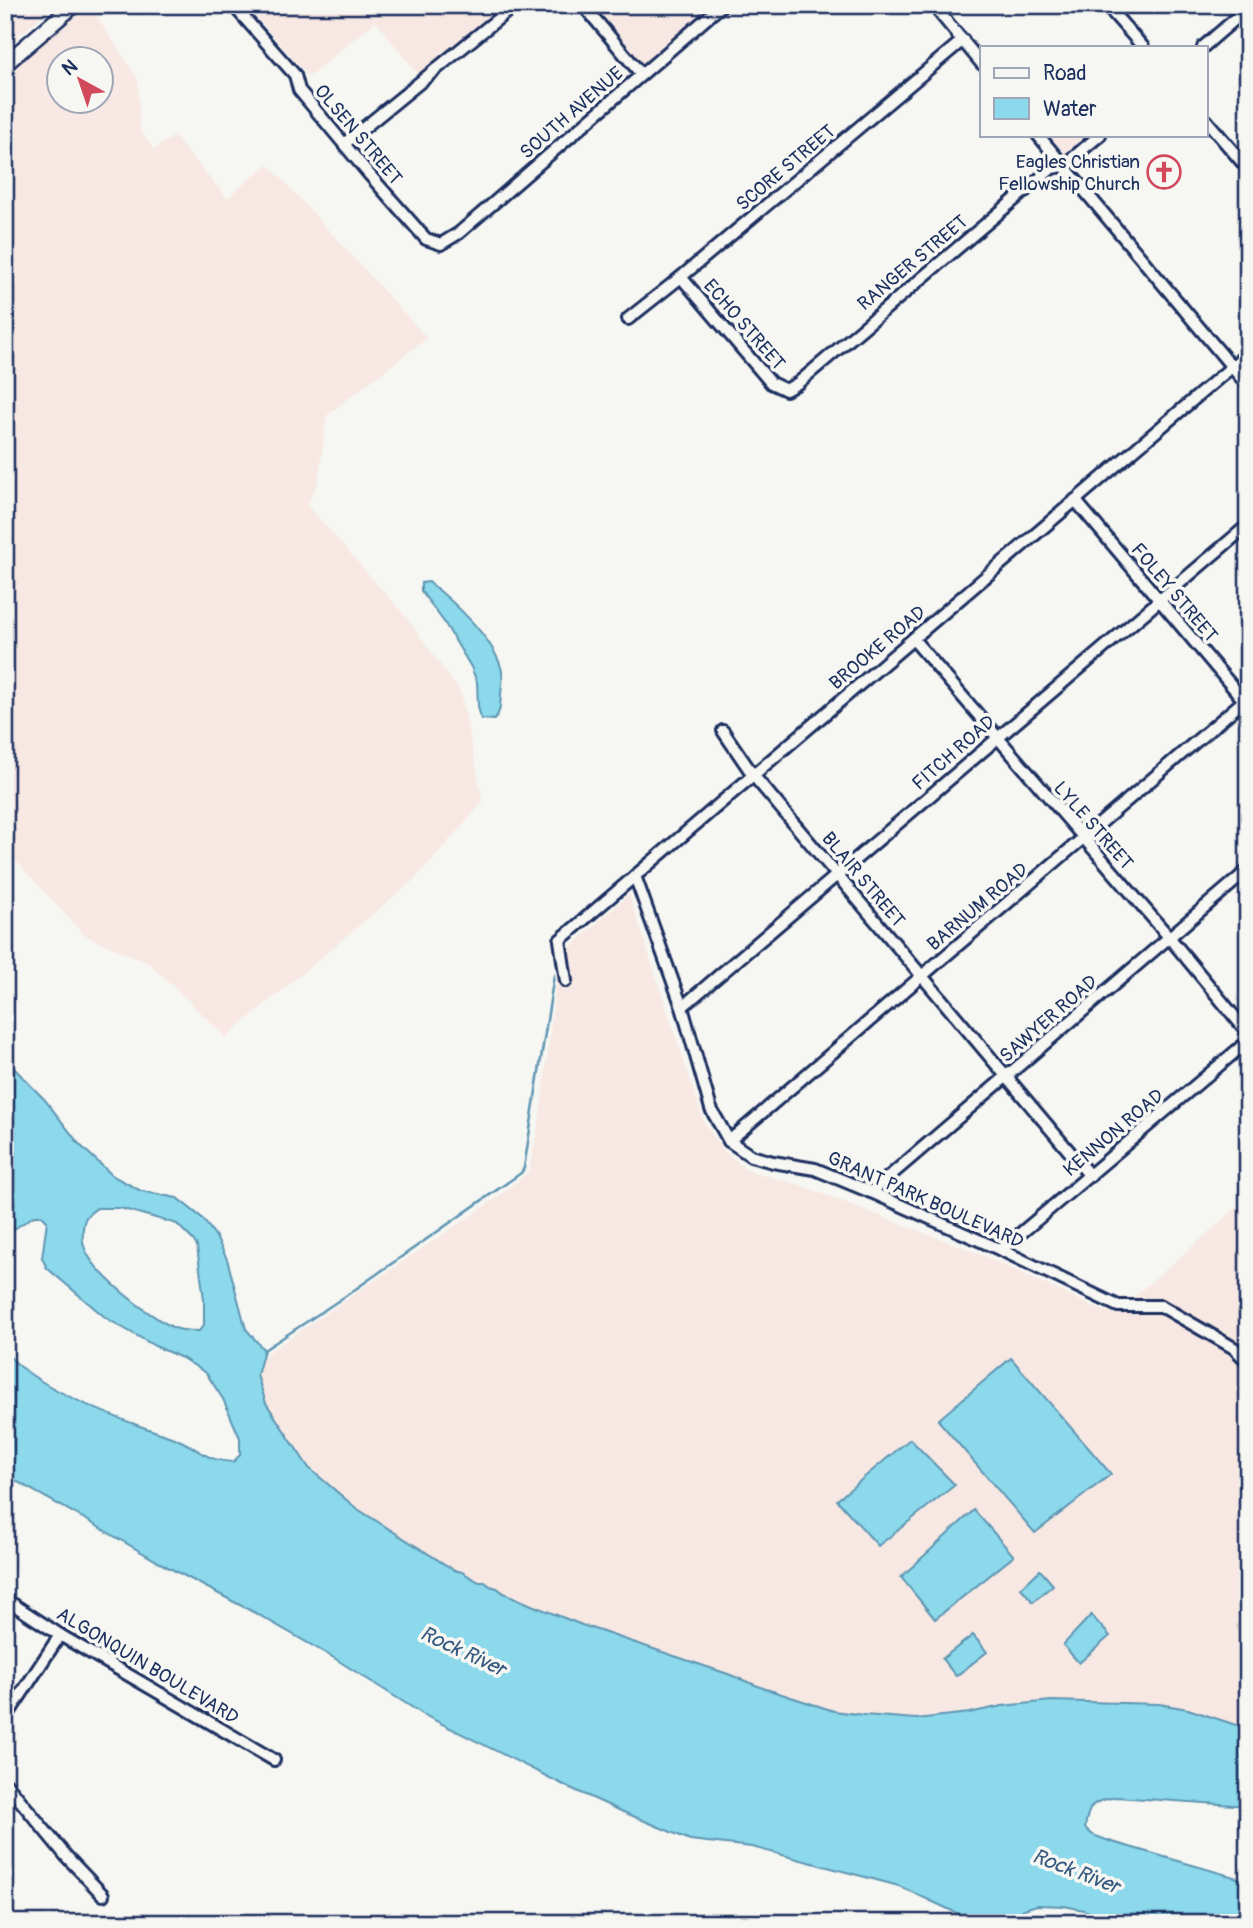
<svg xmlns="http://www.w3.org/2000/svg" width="1253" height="1928" font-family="Pangolin,sans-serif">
<rect width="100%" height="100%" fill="#f6f6f2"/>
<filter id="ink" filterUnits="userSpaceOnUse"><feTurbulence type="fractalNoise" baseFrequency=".0143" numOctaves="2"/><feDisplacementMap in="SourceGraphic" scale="14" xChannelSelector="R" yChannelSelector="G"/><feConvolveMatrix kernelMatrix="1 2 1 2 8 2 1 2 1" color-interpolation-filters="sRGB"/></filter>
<g filter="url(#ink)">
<!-- built -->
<g fill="#f7e8e3" fill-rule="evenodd">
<polygon points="5,5 54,5 5,47"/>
<path d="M86,5H89L138,79L140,130L154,150L174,136L227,198L268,164L427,338L327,415L318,482L307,505L406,617L461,693L483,802L416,878L226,1037L150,964L84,935L5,849V75ZM60,60H102V102H60Z"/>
<polygon points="246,5 507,5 420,76 375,21 309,77"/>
<polygon points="591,5 715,5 640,68"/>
<polygon points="1049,135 1092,135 1073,151 1065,153"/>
<polygon points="629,894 704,1122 724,1151 747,1170 800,1185 982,1255 1096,1308 1114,1314 1248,1198 1248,1729 1189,1709 1159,1704 1051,1701 1002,1706 916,1719 864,1715 834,1711 763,1688 728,1674 582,1625 504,1593 485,1582 479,1582 454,1570 356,1508 309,1468 266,1403 257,1375 263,1356 491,1202 529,1172 540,1117 559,958"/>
</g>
<!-- water -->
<g fill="#8bd9ea" stroke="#5e95b2" stroke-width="2" fill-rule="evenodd">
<path d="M429,582C454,602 491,636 501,667C504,675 502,686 501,694C500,704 501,713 494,720L481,719L478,706L477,682L471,667L444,622L421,591V583Z"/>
<path d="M5,1059L45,1100L80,1145L113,1176L141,1191L177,1198L201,1217L215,1235L227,1259L246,1329L264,1350L257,1375L266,1403L309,1468L356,1508L454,1570L462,1572L479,1582H485L490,1586L497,1588L504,1593L534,1606L582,1625L728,1674L763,1688L834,1711L864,1715L916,1719L969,1713L1002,1706L1051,1701L1159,1704L1188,1709L1248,1729V1806L1116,1797C1093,1801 1088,1804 1085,1828L1093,1835L1109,1841L1248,1881V1923H1114L1084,1910L1064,1906L1037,1905L1024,1909L1018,1913L1017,1923H978L899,1886L752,1847L690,1840L621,1811L568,1787L424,1715L334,1658L257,1614L162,1564L83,1518L5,1475V1351C30,1384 99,1411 137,1425C152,1431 169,1435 183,1442C205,1453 206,1460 233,1462L240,1455V1438L223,1399L206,1373L182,1358L155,1346L106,1318L47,1268L42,1258L47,1221L42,1216H34L5,1235ZM97,1208H120L177,1224L193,1240L197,1246L198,1254L204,1299V1325L199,1331C191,1331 180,1331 172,1327C147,1314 92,1273 84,1246C82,1241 83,1235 83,1229C84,1217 87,1215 97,1208Z"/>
<polygon points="1011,1358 1111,1474 1035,1533 938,1420"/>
<polygon points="910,1439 955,1485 878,1546 837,1500"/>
<polygon points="974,1510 1014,1556 935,1619 901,1577"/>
<polygon points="1040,1570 1053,1585 1033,1602 1021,1588"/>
<polygon points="1091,1615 1110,1636 1079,1663 1063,1645"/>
<polygon points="973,1635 987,1652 956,1676 942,1659"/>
</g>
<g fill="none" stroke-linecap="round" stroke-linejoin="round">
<!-- stream -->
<polyline stroke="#5e95b2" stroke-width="2.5" points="264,1350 347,1295 521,1173 524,1168 554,975"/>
<defs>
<g id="minor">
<polyline points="233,5 295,75 299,90 368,173 426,239 441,244 459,233 722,5"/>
<polyline points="583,5 641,74"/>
<polyline points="933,5 982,64"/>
<polyline points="1106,5 1143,47"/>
<polyline points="1203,47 1248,8"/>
<polyline points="1206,120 1248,169"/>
<polyline points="1038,135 1248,386"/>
<polyline points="344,144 515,5"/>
<polyline points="681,277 771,383 786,390 798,383 1052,168 1063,166 1100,135"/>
<polyline points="628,319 681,277 963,40"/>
<polyline points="1075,500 1247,704"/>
<polyline points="914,640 1169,937 1248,1033"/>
<polyline points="723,731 753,775 1090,1176"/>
<polyline points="635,876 682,1007 711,1109 729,1141 751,1156 773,1162 815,1169 871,1192 1001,1250 1118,1306 1161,1306 1234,1348 1248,1362"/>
<polyline points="566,981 560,940 1248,353"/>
<polyline points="682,1007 1248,525"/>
<polyline points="729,1141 1248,697"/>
<polyline points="871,1192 1248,870"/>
<polyline points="1001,1250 1248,1041"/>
<polyline points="5,1599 60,1635 274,1760"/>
<polyline points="5,1719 60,1635"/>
<polyline points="5,1782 66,1856 103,1895"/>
</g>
<polyline id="major" points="5,64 74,5"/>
</defs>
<!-- minor casing -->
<use href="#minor" stroke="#1b2f5e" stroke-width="16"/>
<!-- major casing -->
<use href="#major" stroke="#1b2f5e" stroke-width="19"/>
<!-- minor -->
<use href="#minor" stroke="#f6f6f2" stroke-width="10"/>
<!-- major -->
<use href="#major" stroke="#f6f6f2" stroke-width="14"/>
</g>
</g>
<!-- icons -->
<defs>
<symbol id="church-ring" viewBox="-11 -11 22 22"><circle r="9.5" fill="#f6f6f2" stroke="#d1495b" stroke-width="1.5"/><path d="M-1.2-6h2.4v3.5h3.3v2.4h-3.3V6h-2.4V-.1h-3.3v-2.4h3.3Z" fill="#d1495b"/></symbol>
</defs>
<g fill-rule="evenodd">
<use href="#church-ring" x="1145" y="153" width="38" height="38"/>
</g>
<g text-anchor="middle" stroke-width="7" stroke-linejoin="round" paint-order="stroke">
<!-- street labels -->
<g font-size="19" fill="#1b2f5e" stroke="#f6f6f2">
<text transform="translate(571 112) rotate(-41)" y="7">SOUTH AVENUE</text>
<text transform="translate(359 134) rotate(50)" y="7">OLSEN STREET</text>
<text transform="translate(785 167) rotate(-40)" y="7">SCORE STREET</text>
<text transform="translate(912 262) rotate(-40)" y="7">RANGER STREET</text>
<text transform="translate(745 324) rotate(49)" y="7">ECHO STREET</text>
<text transform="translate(1175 592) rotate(50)" y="7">FOLEY STREET</text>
<text transform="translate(877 647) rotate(-40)" y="7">BROOKE ROAD</text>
<text transform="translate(953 752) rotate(-41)" y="7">FITCH ROAD</text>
<text transform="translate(1094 825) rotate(49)" y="7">LYLE STREET</text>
<text transform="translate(864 879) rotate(50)" y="7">BLAIR STREET</text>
<text transform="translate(977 906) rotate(-40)" y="7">BARNUM ROAD</text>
<text transform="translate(1048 1018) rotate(-41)" y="7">SAWYER ROAD</text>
<text transform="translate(1113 1132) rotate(-40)" y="7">KENNON ROAD</text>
<text transform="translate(926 1199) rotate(24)" y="7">GRANT PARK BOULEVARD</text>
<text transform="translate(148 1665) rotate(31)" y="7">ALGONQUIN BOULEVARD</text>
</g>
<!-- poi labels -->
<g font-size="19" fill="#1b2f5e" stroke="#f6f6f2" text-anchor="end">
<text x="1140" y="168">Eagles Christian<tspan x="1140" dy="22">Fellowship Church</tspan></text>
</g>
<!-- water labels -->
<g font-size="21" font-style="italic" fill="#375a81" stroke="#f6f6f2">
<text transform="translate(463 1651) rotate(25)" y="7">Rock River</text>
<text transform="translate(1076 1871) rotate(21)" y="7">Rock River</text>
</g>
</g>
<!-- margin -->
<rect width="1253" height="1928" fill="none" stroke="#f6f6f2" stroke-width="28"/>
<rect x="14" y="14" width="1225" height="1900" fill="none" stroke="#1b2f5e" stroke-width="2.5" filter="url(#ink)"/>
<!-- legend -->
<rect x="980" y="46" width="228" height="91" fill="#f6f6f2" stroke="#9ea6b7" stroke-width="2"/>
<rect x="994" y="68" width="35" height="10" fill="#f6f6f2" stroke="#9ea6b7" stroke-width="2"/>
<text x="1043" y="80" font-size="21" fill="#1b2f5e">Road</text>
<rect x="994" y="98" width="35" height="21" fill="#8bd9ea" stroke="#9ea6b7" stroke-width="2"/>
<text x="1043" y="116" font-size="21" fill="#1b2f5e">Water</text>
<!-- north arrow -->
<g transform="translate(80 80) rotate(320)"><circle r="33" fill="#f6f6f2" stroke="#9ea6b7" stroke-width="2"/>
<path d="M0-5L12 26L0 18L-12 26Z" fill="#d1495b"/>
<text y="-10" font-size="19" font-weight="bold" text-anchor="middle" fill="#1b2f5e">N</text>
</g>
</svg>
